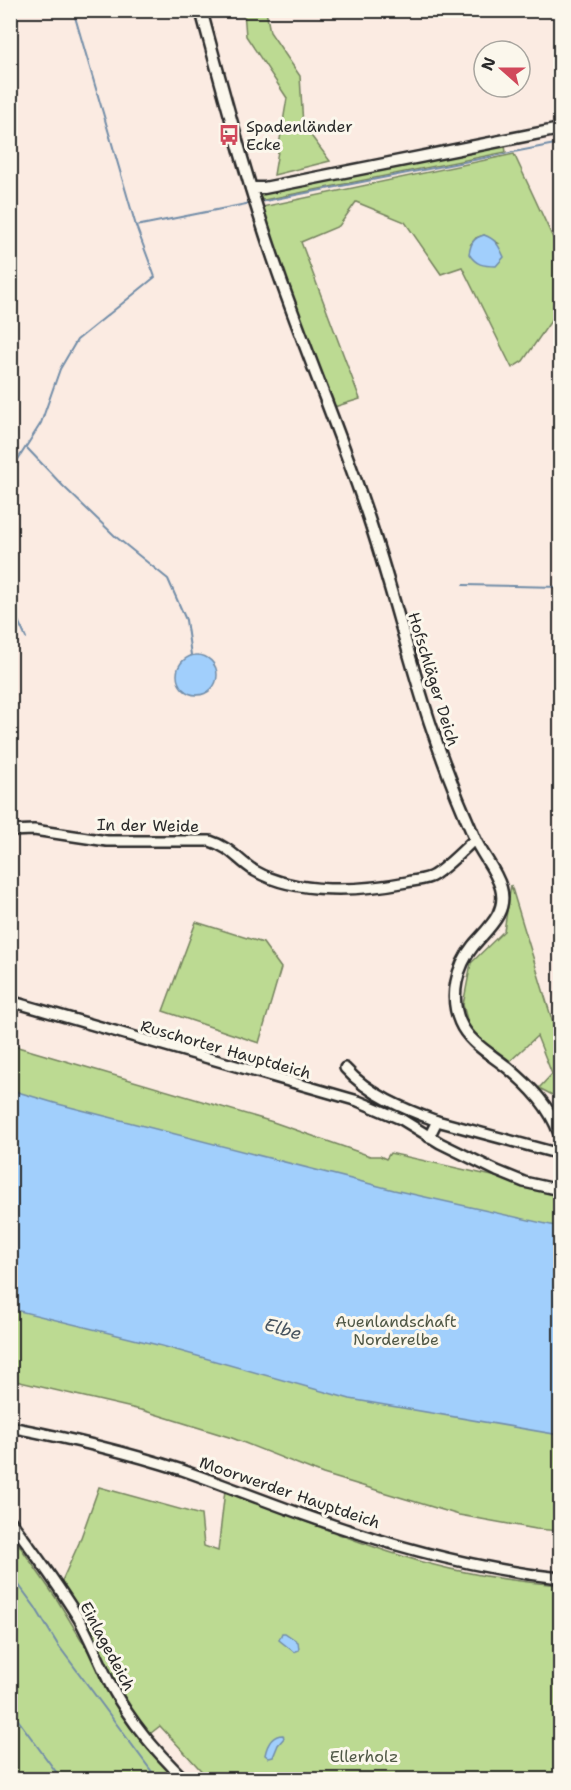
<svg xmlns="http://www.w3.org/2000/svg" width="571" height="1790" font-family="'Shantell Sans',sans-serif">
<rect width="100%" height="100%" fill="#fbebe2"/>
<filter id="ink" filterUnits="userSpaceOnUse"><feTurbulence type="fractalNoise" baseFrequency=".0167" numOctaves="2"/><feDisplacementMap in="SourceGraphic" scale="12" xChannelSelector="R" yChannelSelector="G"/><feConvolveMatrix kernelMatrix="1 2 1 2 8 2 1 2 1" color-interpolation-filters="sRGB"/></filter>
<g filter="url(#ink)">
<!-- green -->
<g fill="#bcda92" stroke="#74825e" stroke-width="1.5" fill-rule="evenodd">
<polygon points="244,11 266,11 270,32 300,76 303,125 330,161 274,175 287,98 246,36"/>
<polygon points="505,146 506,152 264,200 260,199 258,194"/>
<path d="M514,154L560,253V308L523,361L512,368L462,267L441,274L405,222L356,202L339,226L301,242L360,399L334,407L301,323L262,207ZM484,235L498,243L471,244L476,238Z"/>
<polygon points="511,885 560,1046 560,1099 539,1088 552,1074 537,1036 508,1063 471,1034 463,1005 471,963 504,931"/>
<polygon points="196,922 263,943 281,968 259,1043 163,1011"/>
<polygon points="11,1045 273,1122 370,1156 380,1156 386,1159 390,1153 497,1177 539,1191 560,1196 560,1531 536,1529 459,1515 323,1474 232,1438 145,1411 11,1380"/>
<path d="M99,1487L201,1515L204,1546L218,1551L225,1490C280,1511 334,1534 389,1552C443,1570 504,1581 560,1585V1779L264,1780L254,1772L234,1779H209L160,1726L146,1737L115,1686L61,1583L79,1543Z"/>
<polygon points="10,1532 58,1601 142,1740 182,1779 11,1779"/>
</g>
<!-- water -->
<g fill="#a1cffc" stroke="#728da8" stroke-width="1.5">
<path d="M484,235C496,239 499,246 504,257L496,266C483,266 476,265 469,254C471,243 473,238 484,235Z"/>
<circle cx="197" cy="675" r="20"/>
<polygon points="11,1090 58,1104 394,1190 560,1227 560,1435 350,1399 162,1346 11,1309"/>
<polygon points="282,1633 285,1633 298,1642 299,1650 294,1652 279,1640"/>
<path d="M283,1735L284,1738L278,1745L273,1757L269,1758L265,1755C267,1745 271,1735 283,1735Z"/>
</g>
<g fill="none" stroke-linecap="round" stroke-linejoin="round">
<!-- stream -->
<g stroke="#728da8" stroke-width="2">
<polyline points="260,202 560,143"/>
<polyline points="136,226 251,203"/>
<polyline points="27,448 63,486 116,537 168,579 186,620 191,655"/>
<polyline points="10,472 41,423 60,369 77,340 155,277 136,226 73,10"/>
<polyline points="463,585 560,587"/>
<polyline points="10,603 26,638"/>
<polyline points="10,1573 35,1607 58,1645 81,1676 158,1780"/>
<polyline points="10,1709 62,1780"/>
</g>
<defs>
<g id="minor">
<path d="M10,831L34,830L107,841H210C232,848 237,860 255,871C297,895 361,891 407,882C415,880 427,880 434,875C448,866 462,851 475,839"/>
<polyline points="10,1001 358,1101 401,1119 440,1143 497,1171 524,1182 560,1190"/>
<path d="M345,1068C369,1095 404,1109 437,1121"/>
<polyline points="429,1137 437,1121 560,1154"/>
<path d="M10,1427C68,1438 126,1452 182,1470C225,1485 267,1502 310,1517C391,1546 475,1569 560,1578"/>
<path d="M10,1520C34,1552 58,1585 79,1619C91,1640 100,1664 111,1686C132,1724 154,1749 185,1780"/>
</g>
<g id="tertiary">
<path d="M201,10C225,98 248,186 278,272C306,352 339,430 366,510C390,580 407,653 430,723C443,762 458,801 475,839C482,855 496,870 501,888C508,913 487,929 473,946C457,966 449,997 460,1022C469,1043 491,1054 508,1068C531,1087 550,1107 560,1135"/>
<polyline points="251,188 264,188 560,129"/>
</g>
</defs>
<!-- minor casing -->
<use href="#minor" stroke="#2b2b2b" stroke-width="14"/>
<!-- tertiary casing -->
<use href="#tertiary" stroke="#2b2b2b" stroke-width="15"/>
<!-- minor -->
<use href="#minor" stroke="#fbf7ec" stroke-width="9"/>
<!-- tertiary -->
<use href="#tertiary" stroke="#fbf7ec" stroke-width="10"/>
</g>
</g>
<!-- icons -->
<defs>
<symbol id="bus-bare" viewBox="-9 -9 18 18"><path d="M-5-6H5V4H4V6H2V4H-2V6H-4V4H-5ZM-3.5-4V0h7V-4ZM-3.5 1.2v1.5H-2V1.2ZM2 1.2v1.5H3.5V1.2Z" fill="#d1495b" stroke="#fbf7ec" stroke-width="2.5" paint-order="stroke"/></symbol>
</defs>
<g fill-rule="evenodd">
<use href="#bus-bare" x="214" y="120" width="30" height="30"/>
</g>
<g text-anchor="middle" stroke-width="6" stroke-linejoin="round" paint-order="stroke">
<!-- poi labels -->
<g font-size="16" fill="#2b2b2b" stroke="#fbf7ec" text-anchor="start">
<text x="246" y="132">Spadenländer<tspan x="246" dy="18">Ecke</tspan></text>
</g>
<!-- street labels -->
<g font-size="16" fill="#2b2b2b" stroke="#fbf7ec">
<text transform="translate(434 679) rotate(73)" y="6">Hofschläger Deich</text>
<text transform="translate(148 825) rotate(1)" y="6">In der Weide</text>
<text transform="translate(226 1049) rotate(16)" y="6">Ruschorter Hauptdeich</text>
<text transform="translate(290 1492) rotate(19)" y="6">Moorwerder Hauptdeich</text>
<text transform="translate(108 1646) rotate(62)" y="6">Einlagedeich</text>
</g>
<!-- park labels -->
<g font-size="16" fill="#4f5745" stroke="#fbf7ec">
<text x="396" y="1327">Auenlandschaft<tspan x="396" dy="18">Norderelbe</tspan></text>
<text x="364" y="1762">Ellerholz</text>
</g>
<!-- water labels -->
<g font-size="18" font-style="italic" fill="#48545f" stroke="#fbf7ec">
<text transform="translate(283 1329) rotate(16)" y="6">Elbe</text>
</g>
</g>
<!-- margin -->
<rect width="571" height="1790" fill="none" stroke="#fbf7ec" stroke-width="36"/>
<rect x="18" y="18" width="535" height="1754" fill="none" stroke="#2b2b2b" stroke-width="2" filter="url(#ink)"/>
<!-- north arrow -->
<g transform="translate(502 69) rotate(291)"><circle r="28" fill="#fbf7ec" stroke="#a8a59f" stroke-width="1.5"/>
<path d="M0-4.5L10 22L0 15L-10 22Z" fill="#d1495b"/>
<text y="-9" font-size="16" font-weight="bold" text-anchor="middle" fill="#2b2b2b">N</text>
</g>
</svg>
